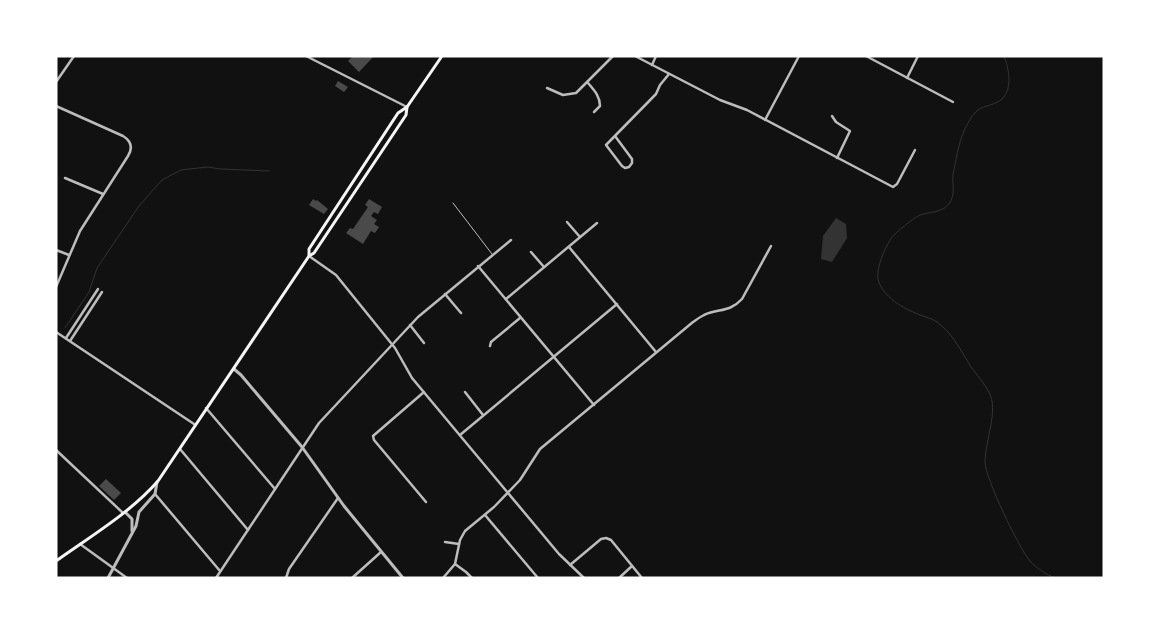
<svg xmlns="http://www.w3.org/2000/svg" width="1160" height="634" font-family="'Work Sans',sans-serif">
<rect width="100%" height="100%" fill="#111"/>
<!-- water -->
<polygon fill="#333" points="836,218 846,224 847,238 832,262 821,259 823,236"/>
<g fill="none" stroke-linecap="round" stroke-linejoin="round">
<!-- stream -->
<g stroke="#333" stroke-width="1">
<path d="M1004,56C1009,69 1013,88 1002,99C996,105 985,105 978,110C972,114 967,125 964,131C958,145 956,160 953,175C952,185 956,194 949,204C940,214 929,211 918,216C914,218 895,233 892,237C886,246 879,261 878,272C875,290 898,306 913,312C920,316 930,317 937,322C941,325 945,329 948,332C957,342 964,356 971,367C977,375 984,383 989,392C999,411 985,440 985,462C985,478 1019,548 1030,561C1037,569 1046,574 1055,578"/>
<polyline points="65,328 89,292 97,268 139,206 162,180 181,170 207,167 221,169 269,171"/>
</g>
</g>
<!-- building -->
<g fill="#4a4a4a">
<polygon points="353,56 374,56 359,72 348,61"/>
<polygon points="338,81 348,87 344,92 335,86"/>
<polygon points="313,199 316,201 317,200 328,209 324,214 309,205"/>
<polygon points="369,199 382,207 378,214 374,212 371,216 377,220 374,224 379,227 375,233 371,231 363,244 346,233 350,228 353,229 368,207 365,205"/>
<polygon points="106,479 121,493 114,500 99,486"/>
</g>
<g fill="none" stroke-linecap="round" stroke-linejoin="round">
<!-- service -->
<polyline stroke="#bcbcbc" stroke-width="1" points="453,203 492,254"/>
<!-- minor -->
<g stroke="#bcbcbc" stroke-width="2.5">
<polyline points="306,56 407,107"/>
<polyline points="635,56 720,100 747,110 893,187 897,184 915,150"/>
<polyline points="866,56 953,102"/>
<polyline points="652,65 656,56"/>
<polyline points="907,78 918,56"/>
<polyline points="56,82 74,56"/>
<path d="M588,83C594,90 600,96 600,106L594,112"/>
<polyline points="547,88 563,95 576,93 613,56"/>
<path d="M56,106L123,136C131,141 133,148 128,156L80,231L56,287"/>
<polyline points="832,116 836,122 850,131 837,158"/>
<polyline points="765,120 799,56"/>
<polyline points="615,136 632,159 632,163 629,167 625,168 622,166 606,145 656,94 660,85 669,74"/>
<polyline points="65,178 103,194"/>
<polyline points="567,222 580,237"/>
<polyline points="569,247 656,352"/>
<polyline points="56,250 69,255"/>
<polyline points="531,252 544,267"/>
<polyline points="309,256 336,275 395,348 412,378 559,554 584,578"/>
<polyline points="478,266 594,405"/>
<polyline points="445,294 461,313"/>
<polyline points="506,299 597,223"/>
<polyline points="410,325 424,343"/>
<polyline points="56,332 194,424"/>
<polyline points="66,338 98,289"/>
<polyline points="70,341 102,292"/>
<polyline points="490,346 491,342 520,318"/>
<polyline points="424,392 373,436 374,440 426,502"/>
<polyline points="465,392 483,415"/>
<polyline points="206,408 275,489"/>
<polyline points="460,435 617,304"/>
<polyline points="180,449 248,530"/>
<polyline points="56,450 123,513"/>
<polyline points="155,494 220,571"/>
<polyline points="485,515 538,578"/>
<polyline points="445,542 459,544"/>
<polyline points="80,544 127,578"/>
<polyline points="455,564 466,572 472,578"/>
<polyline points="570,565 601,539 606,538 611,540 642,578"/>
<polyline points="216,578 319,423 418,317 511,240"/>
<polyline points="286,578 289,569 338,498"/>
<polyline points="352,578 381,552"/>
<path d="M443,578L455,564L460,540L465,531L494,507L520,480L540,449L693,322C696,320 700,317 704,315C719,308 729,313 742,299L771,246"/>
<polyline points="619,578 632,566"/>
</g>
<!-- tertiary -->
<g stroke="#bcbcbc" stroke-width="3">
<polyline points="234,369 241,375 302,447 344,506 403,578"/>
<polyline points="125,512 132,519 132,531"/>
<polyline points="108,578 136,526 139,512 155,494 157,482"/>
</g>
<!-- secondary -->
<g stroke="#f5f5f5" stroke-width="3">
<polyline points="309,255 309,249 398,113 407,107 442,56"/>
<path d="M56,561C91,536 130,513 158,481L309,256L314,253L406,115L407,107"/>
</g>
</g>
<!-- border -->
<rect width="1160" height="634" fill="none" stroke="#ffffff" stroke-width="115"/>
</svg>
